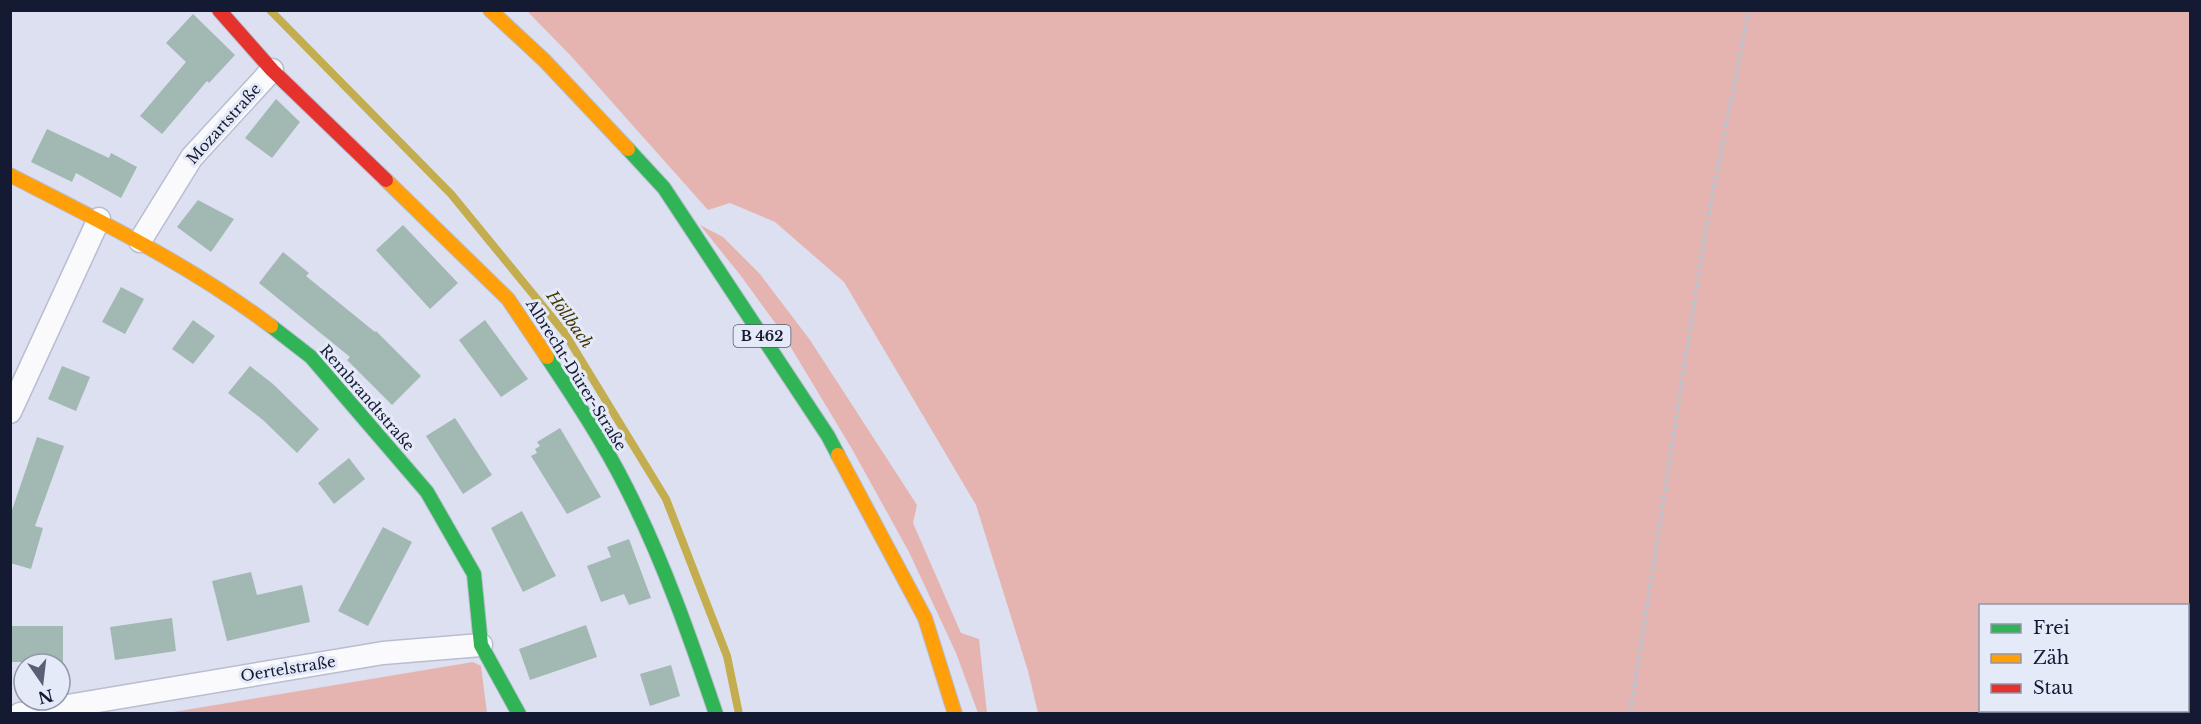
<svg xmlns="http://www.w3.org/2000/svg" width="2201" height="724" font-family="'Libre Baskerville',serif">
<rect width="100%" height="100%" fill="#dce0f0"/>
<!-- green -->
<g fill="#e6b4b0" fill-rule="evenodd">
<path d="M527,11H2190V713H1038L1028,671L976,505L844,282L775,222L730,203L708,210L571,56ZM1980,606H2188V710H1980Z"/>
<polygon points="700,225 723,237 760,274 810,340 917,505 913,523 961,633 979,639 987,713 978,713 956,653 909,552 852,449 781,331 741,276"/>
<polygon points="473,662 481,666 487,713 161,714"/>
</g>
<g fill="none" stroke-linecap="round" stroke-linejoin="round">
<!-- stream -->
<polyline stroke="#c3ad4e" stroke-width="8" points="270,10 451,194 564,332 666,499 727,656 739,714"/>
</g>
<!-- building -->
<g fill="#a2b8b2">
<polygon points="193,14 235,55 209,83 207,81 162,134 140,116 186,62 166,43"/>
<polygon points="276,99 300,122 272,158 245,138"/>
<polygon points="47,129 109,158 111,153 137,167 121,198 76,173 72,182 31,162"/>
<polygon points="198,200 234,219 211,252 177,227"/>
<polygon points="403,225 458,283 430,309 376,250"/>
<polygon points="283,252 309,273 306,276 375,332 376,331 421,376 392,405 347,360 350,357 259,283"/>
<polygon points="121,287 144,299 125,334 102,322"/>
<polygon points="193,320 215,336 193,364 172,349"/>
<polygon points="485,320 528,379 501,397 459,340"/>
<polygon points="62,366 90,377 76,411 48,399"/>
<polygon points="250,366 273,384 319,429 297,453 263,420 228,393"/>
<polygon points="455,418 492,475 463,494 426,436"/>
<polygon points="560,428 601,497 567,514 531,456 537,453 535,449 540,446 537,442"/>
<polygon points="37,437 64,446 35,526 43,528 31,569 10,563 10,516"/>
<polygon points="349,458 365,479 334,504 318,483"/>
<polygon points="522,511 556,576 523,592 491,528"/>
<polygon points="383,527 412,542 368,626 338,611"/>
<polygon points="629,539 651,598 629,605 624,594 601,602 587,566 611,557 607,547"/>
<polygon points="251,572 257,595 302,585 310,622 227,641 212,581"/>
<polygon points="172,618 176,651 115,660 110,627"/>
<polygon points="586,625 597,657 530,680 519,649"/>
<rect x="10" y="626" width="53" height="36"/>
<polygon points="671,665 680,696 650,706 640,674"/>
</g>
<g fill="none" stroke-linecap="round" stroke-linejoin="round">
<defs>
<g id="street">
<polyline points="140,241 192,157 272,70"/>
<polyline points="10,412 99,219"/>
<polyline points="20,714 383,653 481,645"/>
</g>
<g id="fast">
<polyline points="628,149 664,188 828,436 838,455"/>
<polyline points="271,326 311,357 427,492 474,574 481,645 519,714"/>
<path d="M547,357C575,399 604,443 626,487C663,560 690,637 716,714"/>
</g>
<g id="slow">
<polyline points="490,10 544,60 628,149"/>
<path d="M10,175C100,221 190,265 271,326"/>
<polyline points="386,180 508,299 547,357"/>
<polyline points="838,455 925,618 955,714"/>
</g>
<polyline id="jam" points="219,10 272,70 386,180"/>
</defs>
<!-- street casing -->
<use href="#street" stroke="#b8bdd1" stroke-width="25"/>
<!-- fast casing -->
<use href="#fast" stroke="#b8bdd1" stroke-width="16"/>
<!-- slow casing -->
<use href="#slow" stroke="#b8bdd1" stroke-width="16"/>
<!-- jam casing -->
<use href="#jam" stroke="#b8bdd1" stroke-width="16"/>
<!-- path -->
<polyline stroke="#bec1ca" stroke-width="4" stroke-dasharray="6 3" stroke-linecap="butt" points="1630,714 1706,227 1749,10"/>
<!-- street -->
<use href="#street" stroke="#fafafd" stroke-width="22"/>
<!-- fast -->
<use href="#fast" stroke="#30b455" stroke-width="14"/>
<!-- slow -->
<use href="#slow" stroke="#ff9f0a" stroke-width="14"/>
<!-- jam -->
<use href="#jam" stroke="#e5322d" stroke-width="14"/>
</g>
<g text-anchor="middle" stroke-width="6" stroke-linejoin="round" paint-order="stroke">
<!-- shield labels -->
<rect fill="#e5eaf8" stroke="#53586e" stroke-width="1.5" x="733.5" y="325" width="57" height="22" rx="4.5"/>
<g font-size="14" font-weight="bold" fill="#151a33">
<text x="762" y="341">B 462</text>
</g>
<!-- street labels -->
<g font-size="15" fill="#151a33" stroke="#e5eaf8">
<text transform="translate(224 124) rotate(-48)" y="5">Mozartstraße</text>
<text transform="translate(576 375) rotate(58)" y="5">Albrecht-Dürer-Straße</text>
<text transform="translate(367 398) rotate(49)" y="5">Rembrandtstraße</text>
<text transform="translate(288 669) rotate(-9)" y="5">Oertelstraße</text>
</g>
<!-- water labels -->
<g font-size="16" font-style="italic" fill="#463906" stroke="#e5eaf8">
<text transform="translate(570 319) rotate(54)" y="6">Höllbach</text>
</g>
</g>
<!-- border -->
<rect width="2201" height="724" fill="none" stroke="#151a33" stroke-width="24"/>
<!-- legend -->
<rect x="1979" y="604" width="210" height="108" fill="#e5eaf8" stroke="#9297a9" stroke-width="1.5"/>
<rect x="1991" y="624" width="30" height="9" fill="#30b455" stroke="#9297a9" stroke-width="1.5"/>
<text x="2033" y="634" font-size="18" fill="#151a33">Frei</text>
<rect x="1991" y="654" width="30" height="9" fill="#ff9f0a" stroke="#9297a9" stroke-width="1.5"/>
<text x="2033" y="664" font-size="18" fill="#151a33">Zäh</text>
<rect x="1991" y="684" width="30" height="9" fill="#e5322d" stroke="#9297a9" stroke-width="1.5"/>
<text x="2033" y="694" font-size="18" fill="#151a33">Stau</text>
<!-- north arrow -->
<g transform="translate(42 682) rotate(166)"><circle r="28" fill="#e5eaf8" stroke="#9297a9" stroke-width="1.5"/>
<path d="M0-4.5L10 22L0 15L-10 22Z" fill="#5b5f75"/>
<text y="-9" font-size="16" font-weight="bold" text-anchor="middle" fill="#151a33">N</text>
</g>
</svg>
